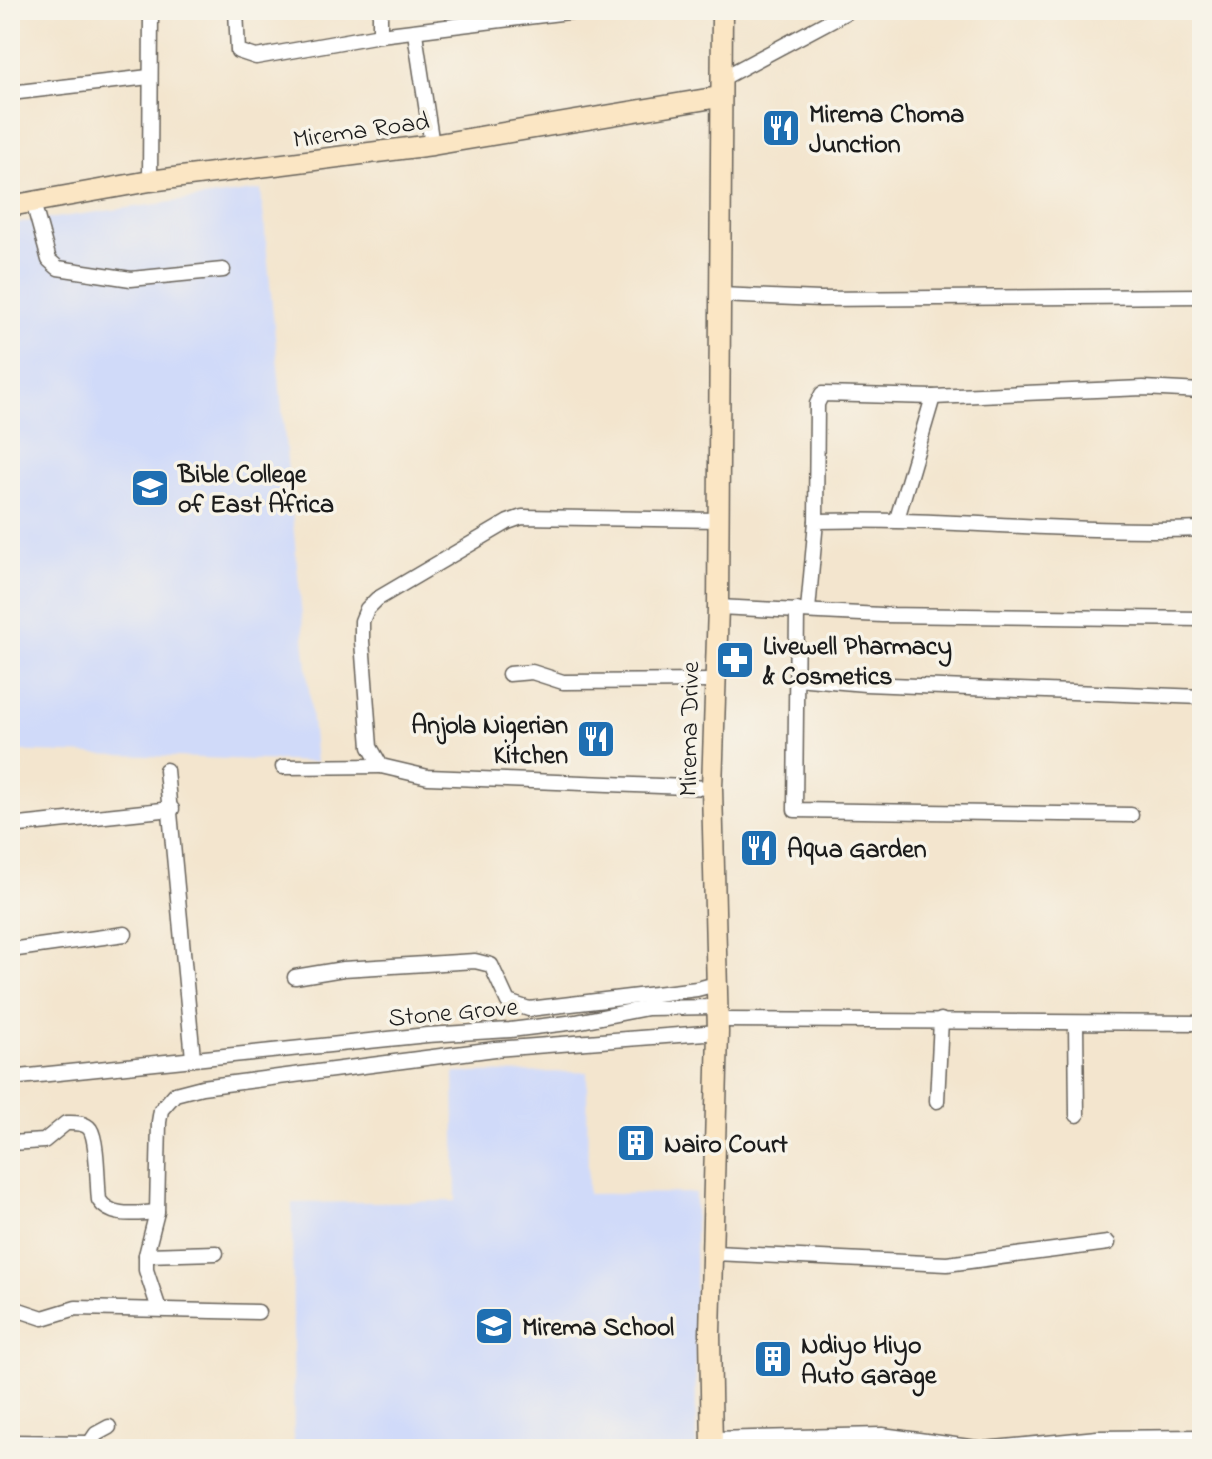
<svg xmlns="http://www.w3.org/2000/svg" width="1212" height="1459" font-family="'Indie Flower',sans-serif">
<rect width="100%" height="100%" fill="#f7f3e8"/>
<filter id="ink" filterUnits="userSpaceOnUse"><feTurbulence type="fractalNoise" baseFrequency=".0125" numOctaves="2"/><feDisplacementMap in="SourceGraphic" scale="16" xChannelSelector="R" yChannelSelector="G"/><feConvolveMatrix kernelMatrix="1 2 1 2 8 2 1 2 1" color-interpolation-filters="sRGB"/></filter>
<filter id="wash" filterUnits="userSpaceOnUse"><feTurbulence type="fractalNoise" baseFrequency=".006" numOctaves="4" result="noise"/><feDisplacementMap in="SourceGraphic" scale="32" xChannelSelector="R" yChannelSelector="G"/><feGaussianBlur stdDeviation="1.8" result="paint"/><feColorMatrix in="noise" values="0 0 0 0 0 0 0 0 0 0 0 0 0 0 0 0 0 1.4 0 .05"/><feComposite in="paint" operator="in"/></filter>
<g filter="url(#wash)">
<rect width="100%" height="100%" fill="#f3e5ce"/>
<!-- built -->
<g fill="#d0daf9">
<polygon points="261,190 316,762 10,751 10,224"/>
<polygon points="587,1072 588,1194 695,1193 696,1449 294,1449 292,1203 456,1201 454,1073"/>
</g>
</g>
<g filter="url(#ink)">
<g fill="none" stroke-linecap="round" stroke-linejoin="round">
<defs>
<g id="street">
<polyline points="236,10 238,51 256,57 380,35 585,10"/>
<polyline points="380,10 380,35"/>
<polyline points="415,33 432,145"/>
<polyline points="721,79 850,10"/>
<polyline points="10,93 149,77"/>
<polyline points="150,181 151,10"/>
<polyline points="33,202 49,260 58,268 131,279 223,270"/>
<polyline points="719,295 820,299 1202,296"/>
<polyline points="897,519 933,397"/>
<polyline points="816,521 817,404 822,394 933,397 1143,388 1202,391"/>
<polyline points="718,607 882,615 1202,619"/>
<polyline points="797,610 795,810 1131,815"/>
<path d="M808,610L816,521C945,517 1073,534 1202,529"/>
<polyline points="509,674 532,672 563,682 714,681"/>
<polyline points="796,678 865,684 1202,697"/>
<polyline points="283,767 381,766"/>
<polyline points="166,770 193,1058"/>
<polyline points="712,788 428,777 381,766 370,747 362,641 362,621 367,609 377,599 508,522 522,517 719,520"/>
<polyline points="10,826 172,809"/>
<polyline points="10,950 125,934"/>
<polyline points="295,977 343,969 475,961 491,965 508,1002 529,1009 697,989 716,984"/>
<polyline points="718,1020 1202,1023"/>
<polyline points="1076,1023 1077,1115"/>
<polyline points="10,1078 427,1035 510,1030 576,1022 647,1008 715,1007"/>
<polyline points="937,1101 941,1020"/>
<path d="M10,1143L44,1141L66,1123C74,1123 85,1122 90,1129C98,1141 97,1184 99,1200C111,1219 138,1213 157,1212"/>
<polyline points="714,1253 947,1264 1108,1243"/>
<polyline points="146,1255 216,1253"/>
<polyline points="10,1307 43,1318 76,1308 258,1312"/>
<polyline points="159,1309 146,1270 146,1255 157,1212 159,1122 161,1110 175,1094 202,1087 495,1049 718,1032"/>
<polyline points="712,1439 882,1435 984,1449 1097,1438 1202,1437"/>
<polyline points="10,1442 87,1443"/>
<polyline points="86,1449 96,1434 109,1427"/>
</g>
<g id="secondary">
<polyline points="10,206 150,181 432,145 719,97"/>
<polyline points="712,1449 710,1333 718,1032 712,788 718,607 722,10"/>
</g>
</defs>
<!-- street casing -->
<use href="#street" stroke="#67625a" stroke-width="17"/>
<!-- secondary casing -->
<use href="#secondary" stroke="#67625a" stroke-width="23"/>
<!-- street -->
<use href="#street" stroke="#fff" stroke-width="14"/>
<!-- secondary -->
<use href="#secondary" stroke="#fbe6c4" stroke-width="20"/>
</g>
</g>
<!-- icons -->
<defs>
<symbol id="restaurant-square" viewBox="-11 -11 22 22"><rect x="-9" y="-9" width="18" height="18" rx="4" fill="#1f6fb2" stroke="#f7f3e8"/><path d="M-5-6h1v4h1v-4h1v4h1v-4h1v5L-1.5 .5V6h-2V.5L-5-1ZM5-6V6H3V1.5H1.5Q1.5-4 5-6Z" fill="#fff"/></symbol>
<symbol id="university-square" viewBox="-11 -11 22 22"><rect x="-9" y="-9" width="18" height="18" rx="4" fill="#1f6fb2" stroke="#f7f3e8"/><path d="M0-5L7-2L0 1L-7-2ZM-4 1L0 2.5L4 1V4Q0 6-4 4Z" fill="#fff"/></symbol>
<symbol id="pharmacy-square" viewBox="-11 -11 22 22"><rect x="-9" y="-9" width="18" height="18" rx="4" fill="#1f6fb2" stroke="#f7f3e8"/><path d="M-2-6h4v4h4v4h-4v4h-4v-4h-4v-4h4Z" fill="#fff"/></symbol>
<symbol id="building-square" viewBox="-11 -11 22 22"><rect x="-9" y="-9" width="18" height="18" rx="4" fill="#1f6fb2" stroke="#f7f3e8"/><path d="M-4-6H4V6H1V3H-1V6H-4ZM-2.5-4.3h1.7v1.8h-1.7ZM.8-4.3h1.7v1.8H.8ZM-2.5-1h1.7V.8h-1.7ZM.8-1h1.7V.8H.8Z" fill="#fff"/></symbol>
<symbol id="school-square" viewBox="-11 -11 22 22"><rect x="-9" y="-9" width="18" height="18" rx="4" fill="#1f6fb2" stroke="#f7f3e8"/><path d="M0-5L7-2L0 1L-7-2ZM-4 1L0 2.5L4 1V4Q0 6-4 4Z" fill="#fff"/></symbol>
</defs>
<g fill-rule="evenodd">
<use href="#restaurant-square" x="759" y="106" width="44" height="44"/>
<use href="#university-square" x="128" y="466" width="44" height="44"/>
<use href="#pharmacy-square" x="713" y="638" width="44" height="44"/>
<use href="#restaurant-square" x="574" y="717" width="44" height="44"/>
<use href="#restaurant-square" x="737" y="826" width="44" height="44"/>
<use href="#building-square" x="614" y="1121" width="44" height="44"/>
<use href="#school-square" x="472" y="1304" width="44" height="44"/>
<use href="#building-square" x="751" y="1337" width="44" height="44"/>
</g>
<g text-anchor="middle" stroke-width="7" stroke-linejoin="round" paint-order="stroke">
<!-- poi labels -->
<g font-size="26" font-weight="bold" fill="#1c1c1c" stroke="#f7f3e8" text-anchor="start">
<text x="809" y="122">Mirema Choma<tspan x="809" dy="30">Junction</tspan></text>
<text x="178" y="482">Bible College<tspan x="178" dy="30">of East Africa</tspan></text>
<text x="763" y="654">Livewell Pharmacy<tspan x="763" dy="30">&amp; Cosmetics</tspan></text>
<text x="568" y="733" text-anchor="end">Anjola Nigerian<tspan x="568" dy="30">Kitchen</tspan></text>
<text x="787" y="857">Aqua Garden</text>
<text x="664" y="1152">Nairo Court</text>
<text x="522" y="1335">Mirema School</text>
<text x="801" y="1353">Ndiyo Hiyo<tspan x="801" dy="30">Auto Garage</tspan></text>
</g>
<!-- street labels -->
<g font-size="26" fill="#1c1c1c" stroke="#f7f3e8">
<text transform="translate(361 129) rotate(-8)" y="9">Mirema Road</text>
<text transform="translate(688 729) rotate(-89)" y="9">Mirema Drive</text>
<text transform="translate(453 1011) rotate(-5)" y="9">Stone Grove</text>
</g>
</g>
<!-- margin -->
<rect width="1212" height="1459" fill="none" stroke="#f7f3e8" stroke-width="40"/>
</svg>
